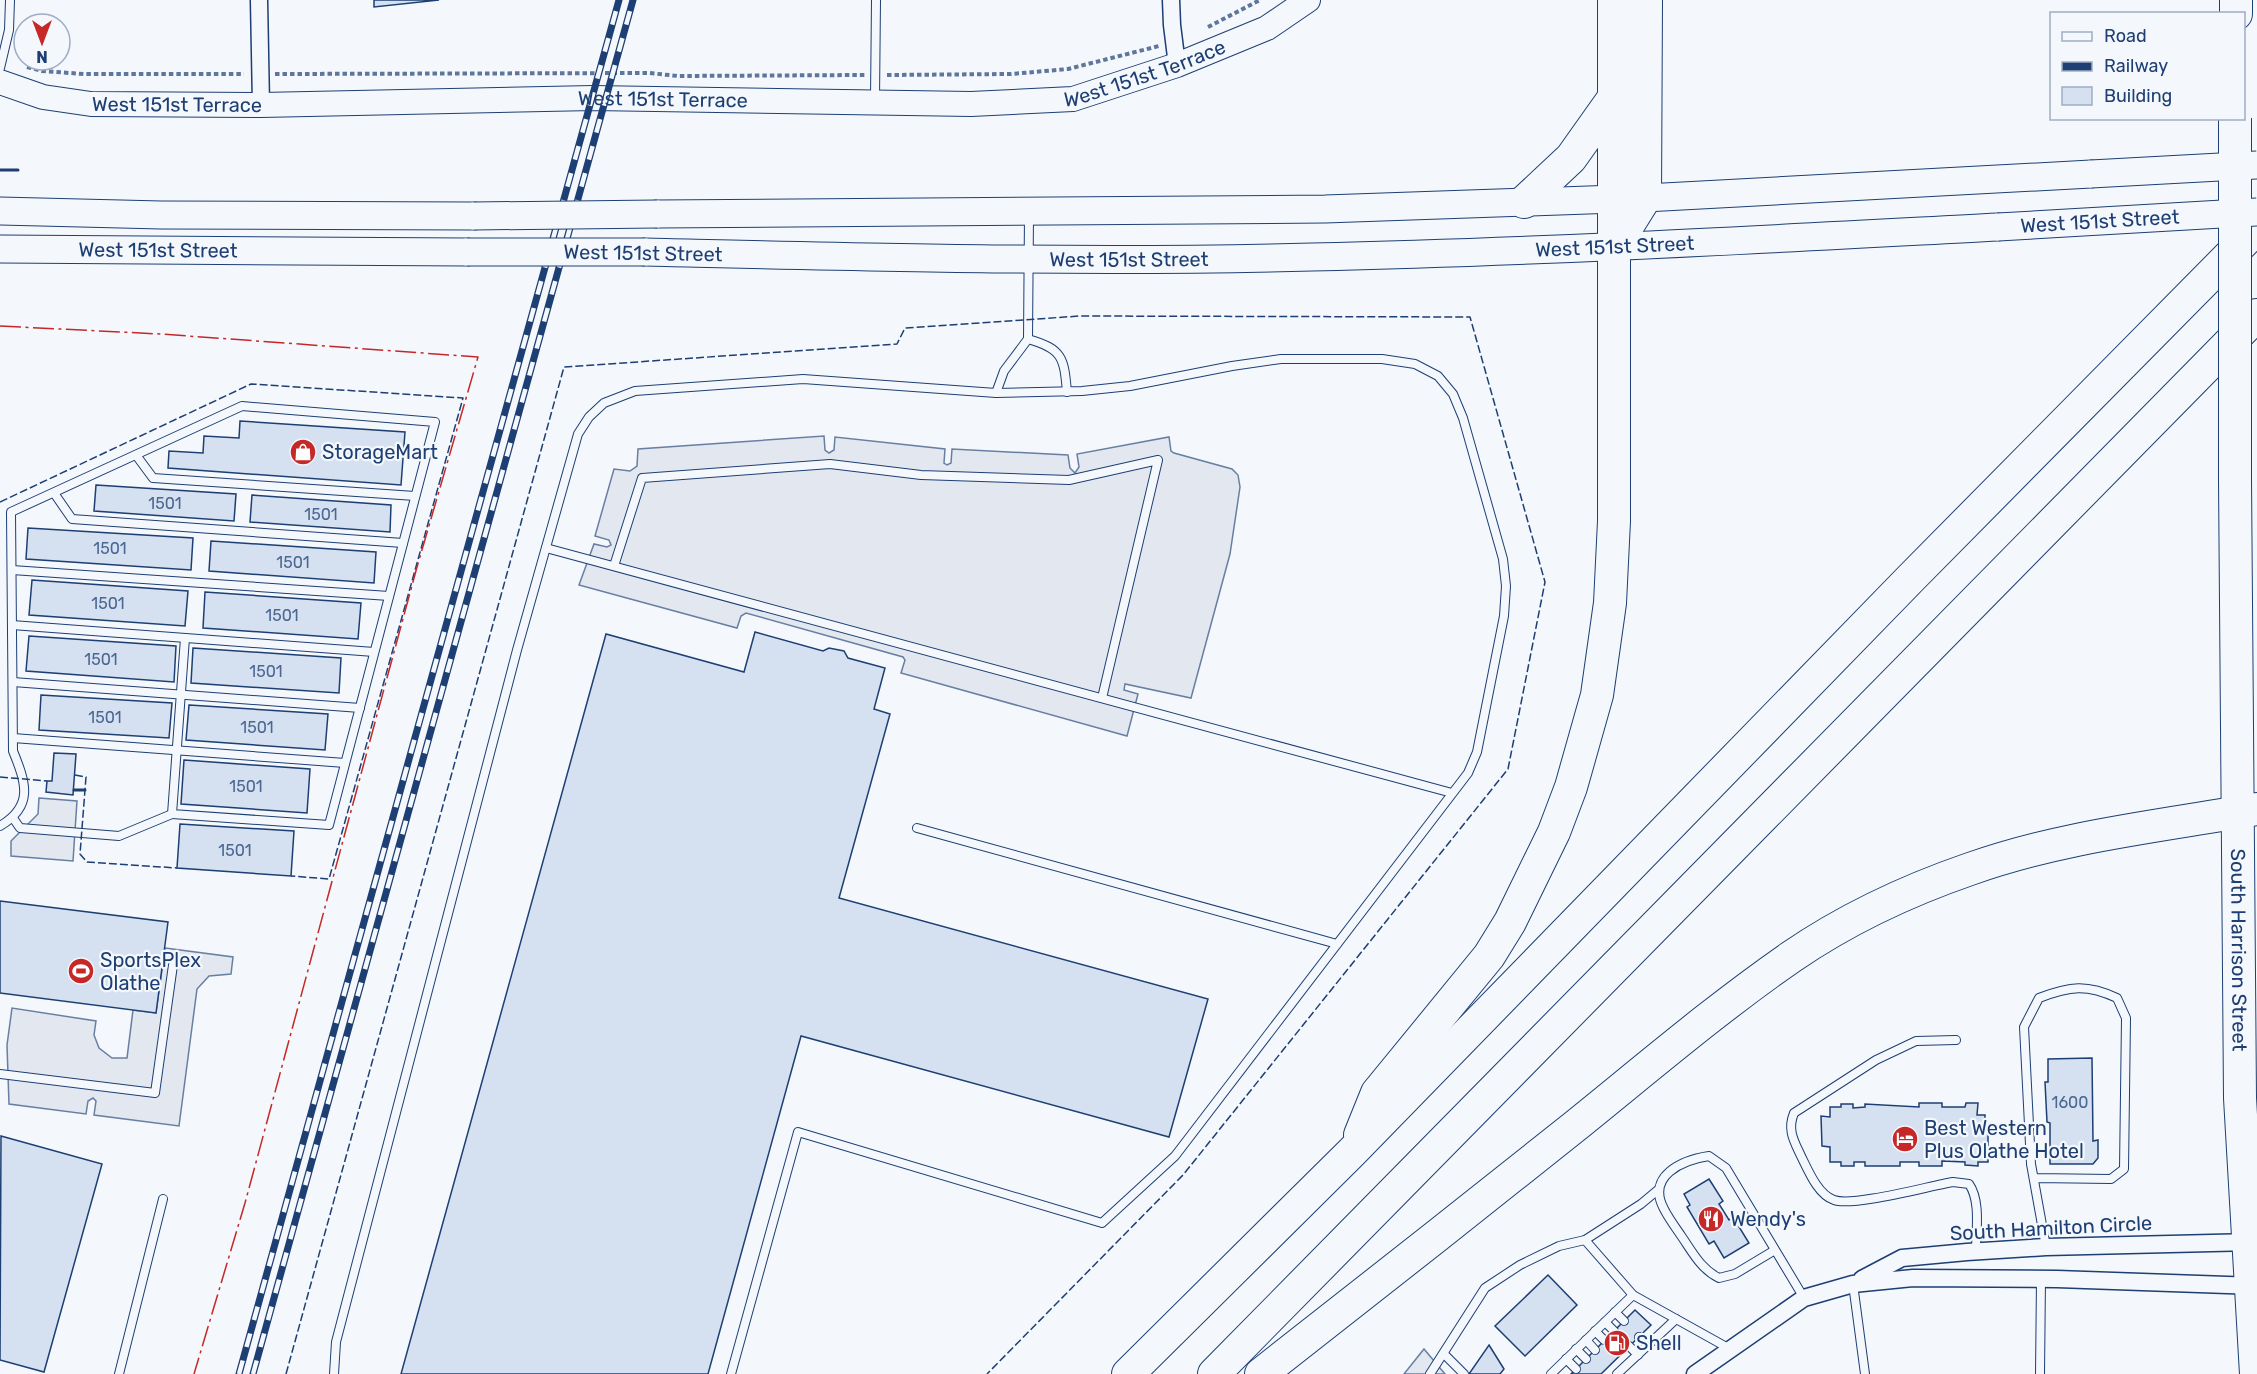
<svg xmlns="http://www.w3.org/2000/svg" width="2257" height="1374" font-family="Rubik,sans-serif">
<rect width="100%" height="100%" fill="#f4f7fb"/>
<!-- parking -->
<g fill="#e3e8f0" stroke="#687fa3" stroke-width="1.5">
<polygon points="824,436 825,450 829,453 834,450 835,437 945,449 944,463 947,465 951,463 952,449 1068,455 1070,468 1075,473 1079,467 1077,454 1169,437 1171,451 1174,453 1232,469 1238,475 1240,487 1230,554 1191,698 1125,684 1124,690 1138,694 1127,736 901,673 905,660 903,657 746,613 741,616 737,628 579,585 594,544 607,547 611,545 609,540 595,536 614,469 630,471 637,466 638,449"/>
<polygon points="39,798 77,801 73,861 11,856 11,841 38,814"/>
<polygon points="165,948 233,957 231,974 209,976 197,989 179,1126 94,1115 96,1101 93,1098 88,1101 86,1114 9,1104 7,1045 12,1008 96,1021 94,1035 99,1048 112,1058 127,1058 133,1010 156,1013"/>
<polygon points="1424,1349 1445,1374 1404,1374"/>
</g>
<!-- building -->
<g fill="#d5e0f0" stroke="#1d3f73" stroke-width="1.5">
<polygon points="374,0 439,0 374,7"/>
<polygon points="240,421 405,432 401,485 168,468 169,451 203,453 204,436 239,438"/>
<polygon points="96,485 236,494 234,521 94,511"/>
<polygon points="252,495 391,505 390,532 250,522"/>
<polygon points="28,528 193,538 191,570 26,559"/>
<polygon points="211,541 376,552 374,583 209,571"/>
<polygon points="32,580 188,591 185,626 29,615"/>
<polygon points="205,592 361,603 358,639 203,628"/>
<polygon points="755,632 823,651 829,648 844,651 848,658 885,668 874,709 890,714 839,898 1208,999 1169,1137 801,1036 708,1374 401,1374 606,634 744,672"/>
<polygon points="29,636 176,646 174,682 26,671"/>
<polygon points="193,648 341,658 339,693 191,683"/>
<polygon points="41,695 172,703 169,738 39,730"/>
<polygon points="189,705 328,714 325,750 186,740"/>
<polygon points="54,753 76,754 73,795 46,792 47,781 52,781"/>
<polygon points="184,760 310,769 307,813 181,804"/>
<polygon points="180,824 294,831 291,876 177,868"/>
<polygon points="0,901 168,922 156,1013 0,993"/>
<polygon points="2092,1058 2093,1141 2098,1140 2098,1158 2093,1164 2050,1164 2050,1123 2047,1122 2045,1082 2048,1082 2048,1059"/>
<polygon points="1919,1103 1942,1103 1942,1107 1965,1107 1966,1103 1978,1103 1977,1115 1985,1115 1985,1131 1988,1131 1988,1162 1978,1162 1978,1166 1965,1165 1965,1162 1942,1161 1942,1166 1919,1166 1919,1162 1900,1162 1900,1166 1865,1166 1865,1162 1854,1162 1854,1166 1841,1166 1841,1162 1830,1162 1830,1147 1822,1146 1821,1116 1830,1117 1830,1107 1841,1107 1841,1104 1853,1104 1853,1108 1865,1107 1865,1104 1919,1107"/>
<polygon points="1,1136 102,1164 44,1372 0,1360"/>
<polygon points="1709,1179 1723,1201 1719,1204 1729,1220 1733,1217 1749,1243 1724,1258 1714,1241 1709,1244 1687,1207 1690,1205 1684,1194"/>
<polygon points="1548,1275 1577,1305 1525,1356 1495,1326"/>
<polygon points="1635,1310 1651,1325 1601,1374 1571,1374"/>
<polygon points="1489,1345 1504,1369 1500,1374 1469,1374"/>
</g>
<g fill="none" stroke-linecap="round" stroke-linejoin="round">
<defs>
<g id="lane">
<polyline points="0,68 9,30 10,0"/>
<polyline points="875,99 876,0"/>
<path d="M1028,339C1063,349 1064,358 1067,392"/>
<polyline points="996,393 1004,371 1028,339 1029,215"/>
<polyline points="136,455 153,478 415,496"/>
<polyline points="54,493 72,519 403,543"/>
<polyline points="546,548 1452,793"/>
<polyline points="614,566 642,478 830,464 921,475 1069,480 1158,460 1102,698"/>
<polyline points="12,570 389,596"/>
<polyline points="12,625 374,652"/>
<polyline points="13,682 360,708"/>
<polyline points="13,738 345,763"/>
<polyline points="13,818 20,828 119,836 172,814"/>
<path d="M0,826C34,806 26,783 13,751L11,512L242,406L435,422L329,825L172,814L185,638"/>
<polyline points="917,828 1337,944"/>
<path d="M1956,1040L1916,1041L1876,1060L1794,1113C1787,1130 1794,1141 1801,1156C1808,1170 1818,1195 1834,1200C1853,1207 1929,1186 1953,1182L1969,1184C1981,1201 1976,1231 1976,1251"/>
<polyline points="0,1074 155,1093 173,965"/>
<path d="M2035,1178L2111,1179L2124,1169L2126,1018L2117,998C2087,984 2070,986 2039,998L2024,1027L2031,1164L2046,1247"/>
<polyline points="1585,1240 1641,1204 1659,1189"/>
<path d="M1775,1250L1735,1274L1719,1278C1701,1269 1693,1253 1682,1237C1676,1228 1669,1219 1664,1209C1646,1176 1682,1160 1709,1156L1726,1168L1804,1298"/>
<polyline points="1853,1284 1865,1374"/>
<polyline points="1615,1312 1624,1321"/>
<polyline points="1605,1322 1614,1331"/>
<polyline points="1595,1331 1604,1340"/>
<polyline points="1639,1337 1648,1346"/>
<polyline points="1586,1340 1595,1350"/>
<polyline points="1629,1346 1638,1355"/>
<polyline points="1576,1349 1586,1359"/>
<polyline points="1445,1355 1464,1374"/>
<polyline points="1566,1359 1576,1369"/>
<polyline points="119,1374 163,1199"/>
<polyline points="334,1374 336,1342 517,650 578,434 589,417 604,403 635,391 803,379 996,393 1082,391 1130,386 1232,366 1281,359 1382,359 1415,364 1438,376 1453,394 1463,418 1503,559 1506,586 1504,616 1477,752 1468,773 1175,1156 1102,1223 798,1132 731,1374"/>
<polyline points="1430,1374 1485,1288 1520,1265 1559,1246 1585,1240 1633,1295 1730,1349"/>
<polyline points="1551,1374 1633,1295"/>
<polyline points="1617,1374 1676,1319"/>
<polyline points="2040,1374 2041,1279"/>
</g>
<g id="street">
<polyline points="259,0 261,105"/>
<polyline points="1171,0 1172,25 1177,65"/>
<polyline points="1862,1279 1902,1258 1967,1252 2046,1247 2253,1242"/>
<polyline points="1695,1374 1804,1298 1853,1284 1913,1278 2057,1279 2256,1286"/>
</g>
<g id="secondary">
<path id="s1" d="M0,82L43,97L91,104L261,105L593,98L971,104L1073,99L1177,65L1267,28L1308,0"/>
</g>
<g id="primary">
<polyline points="0,211 161,215 474,216"/>
<polyline points="657,214 1325,209 1645,198 2091,174"/>
<path id="s2" d="M0,249L467,252"/>
<path id="s3" d="M645,252C867,257 1089,263 1312,257C1540,252 1769,239 1998,227"/>
</g>
<g id="highway">
<polyline points="2236,14 2236,0"/>
<polyline points="1524,202 1571,158 1615,96"/>
<polyline points="1615,246 1645,198 1646,0"/>
<path id="s4" d="M2235,479L2240,1098L2256,1374"/>
<polyline points="1360,1135 1377,1093 1489,956 1510,922 1554,832 1571,787 1597,695 1610,603 1614,521 1614,0"/>
<polyline points="1128,1374 1352,1152 1911,578 2257,228"/>
<polyline points="1214,1374 2257,315"/>
<path d="M1261,1374C1366,1292 1470,1210 1574,1127C1646,1069 1716,1009 1791,957C1845,920 1909,890 1970,869C2063,836 2161,826 2257,809"/>
</g>
</defs>
<!-- lane casing -->
<use href="#lane" stroke="#1d3f73" stroke-width="10"/>
<!-- street casing -->
<use href="#street" stroke="#1d3f73" stroke-width="19"/>
<!-- secondary casing -->
<use href="#secondary" stroke="#1d3f73" stroke-width="26"/>
<!-- primary casing -->
<use href="#primary" stroke="#1d3f73" stroke-width="29"/>
<!-- highway casing -->
<use href="#highway" stroke="#1d3f73" stroke-width="34"/>
<!-- path -->
<g stroke="#5e769c" stroke-width="4" stroke-dasharray="4.5 3" stroke-linecap="butt">
<polyline points="1208,27 1260,0"/>
<polyline points="27,67 42,71 84,74 244,74"/>
<polyline points="275,74 649,73 678,76 865,75"/>
<polyline points="887,75 1011,74 1068,69 1159,46"/>
</g>
<!-- lane -->
<use href="#lane" stroke="#f4f7fb" stroke-width="8"/>
<!-- street -->
<use href="#street" stroke="#f4f7fb" stroke-width="16"/>
<!-- secondary -->
<use href="#secondary" stroke="#f4f7fb" stroke-width="24"/>
<!-- primary -->
<use href="#primary" stroke="#f4f7fb" stroke-width="27"/>
<!-- highway -->
<use href="#highway" stroke="#f4f7fb" stroke-width="32"/>
<defs>
<g id="rail">
<polyline points="239,1374 619,0"/>
<polyline points="253,1374 633,0"/>
</g>
</defs>
<!-- rail casing -->
<use href="#rail" stroke="#1d3f73" stroke-width="7"/>
<!-- rail -->
<use href="#rail" stroke="#f4f7fb" stroke-width="4.5" stroke-dasharray="14" stroke-linecap="butt"/>
<defs>
<g id="primary-bridge">
<polyline points="2091,174 2257,165"/>
<polyline points="474,216 657,214"/>
<path id="s5" d="M1998,227L2257,212"/>
<polyline points="467,252 645,252"/>
</g>
<polyline id="highway-bridge" points="2235,118 2235,479"/>
</defs>
<!-- primary-bridge casing -->
<use href="#primary-bridge" stroke="#1d3f73" stroke-width="29" stroke-linecap="butt"/>
<!-- highway-bridge casing -->
<use href="#highway-bridge" stroke="#1d3f73" stroke-width="34" stroke-linecap="butt"/>
<!-- primary-bridge -->
<use href="#primary-bridge" stroke="#f4f7fb" stroke-width="27"/>
<!-- highway-bridge -->
<use href="#highway-bridge" stroke="#f4f7fb" stroke-width="32"/>
<!-- fence -->
<g stroke="#1d3f73" stroke-width="1.5" stroke-dasharray="8 3" stroke-linecap="butt">
<polyline points="0,502 251,384 463,398 329,879 291,876"/>
<polyline points="75,775 86,777 80,854 87,862 177,868"/>
<polyline points="0,777 47,781"/>
<polyline points="286,1374 564,367 897,344 905,328 1080,316 1470,317 1545,582 1508,769 1183,1175 987,1374"/>
</g>
<!-- wall -->
<g stroke="#1d3f73" stroke-width="3">
<polyline points="0,170 18,170"/>
<polyline points="74,790 85,790"/>
</g>
<!-- power -->
<polyline stroke="#c62828" stroke-width="1.5" stroke-dasharray="21 4.5 3 4.5" stroke-linecap="butt" points="0,326 160,334 478,357 417,567 245,1203 194,1374"/>
</g>
<!-- icons -->
<defs>
<symbol id="shop-disc" viewBox="-11 -11 22 22"><circle r="9.5" fill="#c62828" stroke="#f4f7fb"/><path d="M-5-2.5h2.3a2.7 3.5 0 0 1 5.4 0H5L5.5 6h-11ZM-1.5-2.5h3a1.5 2.3 0 0 0-3 0Z" fill="#fff"/></symbol>
<symbol id="stadium-disc" viewBox="-11 -11 22 22"><circle r="9.5" fill="#c62828" stroke="#f4f7fb"/><path d="M0-5a6.5 5 0 1 0 0 10a6.5 5 0 1 0 0-10ZM-3.5-1.8h7v3.6h-7Z" fill="#fff"/></symbol>
<symbol id="hotel-disc" viewBox="-11 -11 22 22"><circle r="9.5" fill="#c62828" stroke="#f4f7fb"/><path d="M-6-4.5h1.5V1H6V5H4.5V3h-9V5H-6ZM-4 0a1.8 1.8 0 1 1 3.6 0ZM.5 0V-2.5h3Q6-2.5 6 0Z" fill="#fff"/></symbol>
<symbol id="restaurant-disc" viewBox="-11 -11 22 22"><circle r="9.5" fill="#c62828" stroke="#f4f7fb"/><path d="M-5-6h1v4h1v-4h1v4h1v-4h1v5L-1.5 .5V6h-2V.5L-5-1ZM5-6V6H3V1.5H1.5Q1.5-4 5-6Z" fill="#fff"/></symbol>
<symbol id="fuel-disc" viewBox="-11 -11 22 22"><circle r="9.5" fill="#c62828" stroke="#f4f7fb"/><path d="M-5.5-6h7V0h2V4h1.3V-2.5L3-4.5l.8-.8L6-3V5H2.5V1h-1V6h-7ZM-4.2-4.7v3.2H.2V-4.7Z" fill="#fff"/></symbol>
</defs>
<g fill-rule="evenodd">
<use href="#shop-disc" x="288" y="437" width="30" height="30"/>
<use href="#stadium-disc" x="66" y="956" width="30" height="30"/>
<use href="#hotel-disc" x="1890" y="1124" width="30" height="30"/>
<use href="#restaurant-disc" x="1696" y="1204" width="30" height="30"/>
<use href="#fuel-disc" x="1602" y="1328" width="30" height="30"/>
</g>
<g text-anchor="middle" stroke-width="4.5" stroke-linejoin="round" paint-order="stroke">
<!-- number labels -->
<g font-size="16" fill="#4b6792">
<text x="165" y="509">1501</text>
<text x="321" y="520">1501</text>
<text x="110" y="554">1501</text>
<text x="293" y="568">1501</text>
<text x="108" y="609">1501</text>
<text x="282" y="621">1501</text>
<text x="101" y="665">1501</text>
<text x="266" y="677">1501</text>
<text x="105" y="723">1501</text>
<text x="257" y="733">1501</text>
<text x="246" y="792">1501</text>
<text x="235" y="856">1501</text>
<text x="2070" y="1108">1600</text>
</g>
<!-- street labels -->
<g font-size="20" fill="#1d3f73" stroke="#f4f7fb">
<text dy="7" stroke="none"><textPath href="#s1" startOffset="1152">West 151st Terrace</textPath></text>
<text dy="7" stroke="none"><textPath href="#s1" startOffset="666">West 151st Terrace</textPath></text>
<text dy="7" stroke="none"><textPath href="#s1" startOffset="180">West 151st Terrace</textPath></text>
<text dy="7" stroke="none"><textPath href="#s5" startOffset="102">West 151st Street</textPath></text>
<text dy="7" stroke="none"><textPath href="#s3" startOffset="970">West 151st Street</textPath></text>
<text dy="7" stroke="none"><textPath href="#s2" startOffset="158">West 151st Street</textPath></text>
<text transform="translate(643 253) rotate(1)" y="7">West 151st Street</text>
<text dy="7" stroke="none"><textPath href="#s3" startOffset="484">West 151st Street</textPath></text>
<text dy="7" stroke="none"><textPath href="#s4" startOffset="471">South Harrison Street</textPath></text>
<text transform="translate(2051 1228) rotate(-3)" y="7">South Hamilton Circle</text>
</g>
<!-- poi labels -->
<g font-size="20" fill="#1d3f73" stroke="#f4f7fb" text-anchor="start">
<text x="322" y="459">StorageMart</text>
<text x="100" y="967">SportsPlex<tspan x="100" dy="23">Olathe</tspan></text>
<text x="1924" y="1135">Best Western<tspan x="1924" dy="23">Plus Olathe Hotel</tspan></text>
<text x="1730" y="1226">Wendy's</text>
<text x="1636" y="1350">Shell</text>
</g>
</g>
<!-- legend -->
<rect x="2050" y="12" width="195" height="108" fill="#f4f7fb" stroke="#9eadc5" stroke-width="1.5"/>
<rect x="2062" y="32" width="30" height="9" fill="#f4f7fb" stroke="#9eadc5" stroke-width="1.5"/>
<text x="2104" y="42" font-size="18" fill="#1d3f73">Road</text>
<rect x="2062" y="62" width="30" height="9" fill="#1d3f73" stroke="#9eadc5" stroke-width="1.5"/>
<text x="2104" y="72" font-size="18" fill="#1d3f73">Railway</text>
<rect x="2062" y="87" width="30" height="18" fill="#d5e0f0" stroke="#9eadc5" stroke-width="1.5"/>
<text x="2104" y="102" font-size="18" fill="#1d3f73">Building</text>
<!-- north arrow -->
<g transform="translate(42 42) rotate(180)"><circle r="28" fill="#f4f7fb" stroke="#9eadc5" stroke-width="1.5"/>
<path d="M0-4.5L10 22L0 15L-10 22Z" fill="#c62828"/>
<text y="-9" font-size="16" font-weight="bold" text-anchor="middle" fill="#1d3f73">N</text>
</g>
</svg>
